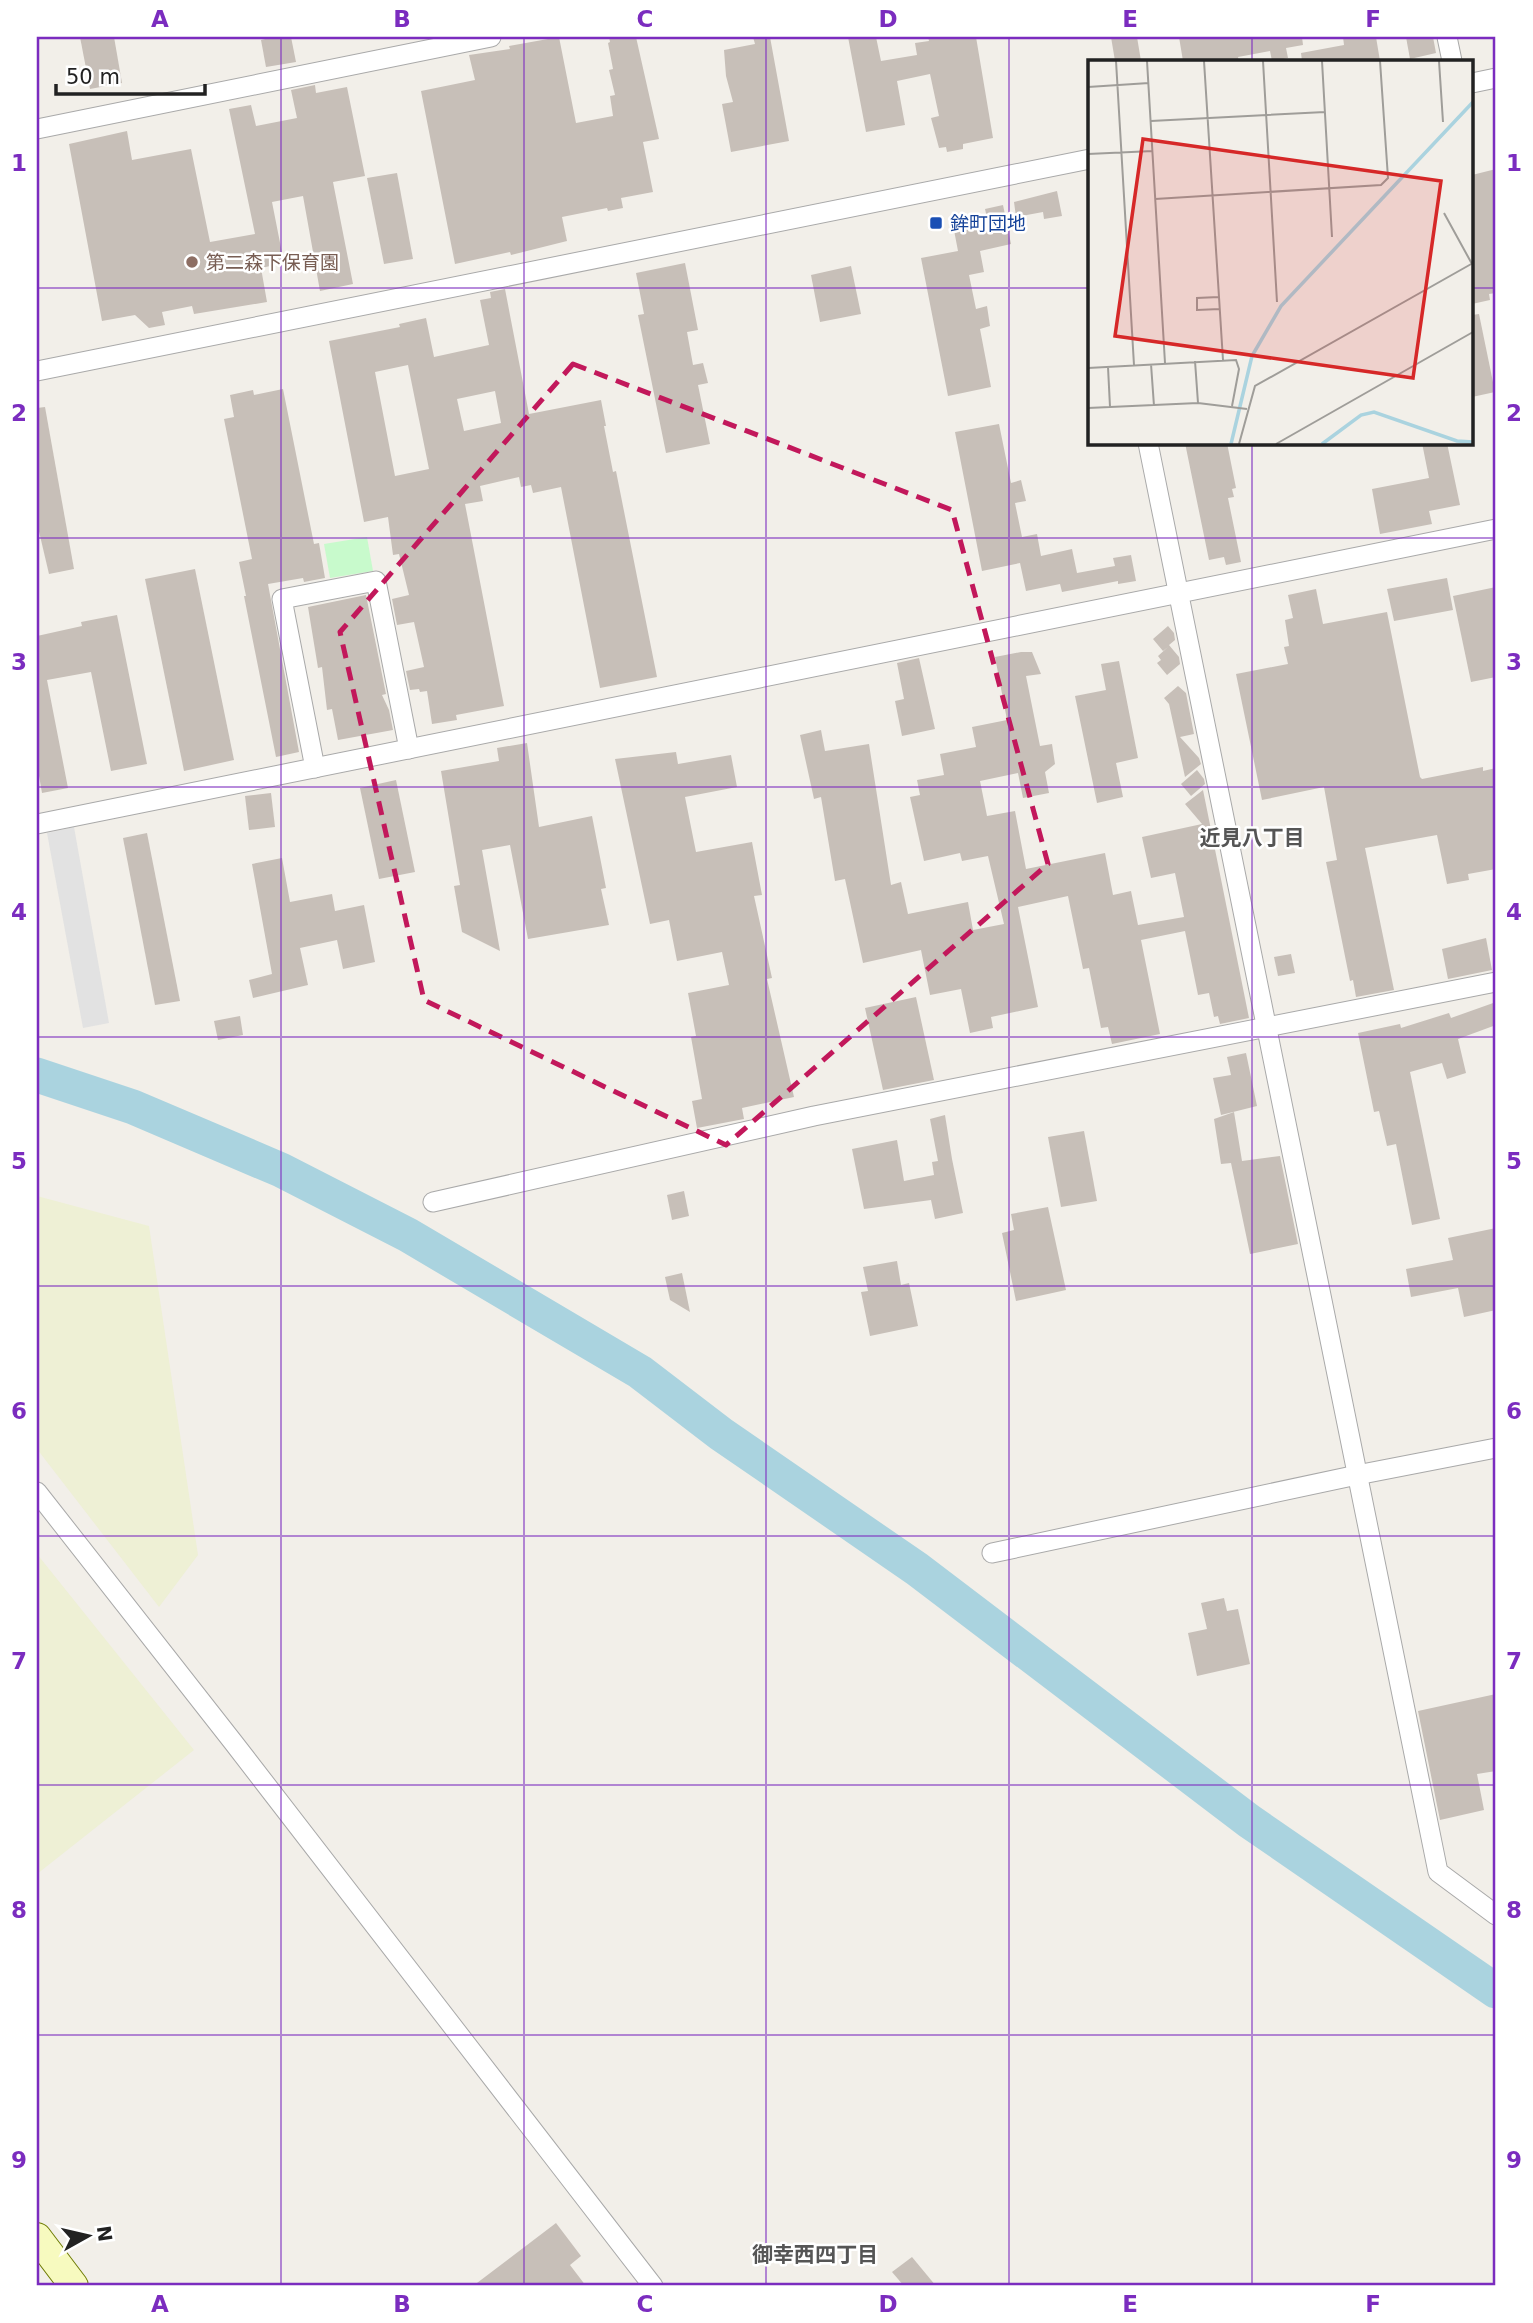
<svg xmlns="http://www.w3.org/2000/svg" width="1533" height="2323" font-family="'DejaVu Sans','Noto Sans JP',sans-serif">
<rect width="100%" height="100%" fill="#f2efe9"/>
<!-- farmland -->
<g fill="#eef0d5">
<polygon points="37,1196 149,1226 198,1555 159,1607 37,1449"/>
<polygon points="37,1554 194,1750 37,1874"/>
</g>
<!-- park -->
<polygon fill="#c8facc" points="367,537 373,571 330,578 324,544"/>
<!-- parking -->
<polygon fill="#e2e2e2" points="74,827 109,1023 83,1028 47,833"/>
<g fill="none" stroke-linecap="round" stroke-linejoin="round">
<!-- river -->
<polyline stroke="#aad3df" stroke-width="35" points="37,1075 133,1107 281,1170 408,1235 640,1372 721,1434 917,1569 1249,1821 1496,1991"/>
</g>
<!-- building -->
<g fill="#c7bfb8" fill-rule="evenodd">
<polygon points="80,37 114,37 122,83 90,89"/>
<polygon points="274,37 291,37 296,62 266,67 261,40"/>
<polygon points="559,37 576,123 613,116 610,96 615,95 609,70 613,69 608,43 610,42 609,37 636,37 659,139 643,142 653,192 621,198 623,208 608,211 607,208 562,217 567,241 511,255 510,252 455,264 421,91 475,80 469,55 510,49 509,46"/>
<polygon points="753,37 770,37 789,141 731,152 722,104 733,102 726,76 724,50 755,44"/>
<polygon points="848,37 876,37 881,61 917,55 915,43 929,41 928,37 976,37 993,138 963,144 963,149 947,152 946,147 939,148 931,118 939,116 930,74 897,81 905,125 866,132"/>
<polygon points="1111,37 1137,37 1141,61 1115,61"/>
<polygon points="1179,37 1302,37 1303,45 1286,48 1288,58 1274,61 1272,61 1270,51 1238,57 1239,61 1183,61"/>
<polygon points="1343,37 1376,37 1380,61 1302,61 1301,53 1344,45"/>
<polygon points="1406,37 1433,37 1436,53 1410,59"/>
<polygon points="315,85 316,93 347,87 365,176 333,182 353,284 320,291 303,196 272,202 284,263 261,268 267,302 194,314 192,306 162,312 165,325 149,328 135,315 102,321 69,144 127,131 132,160 191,149 210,242 255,234 229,109 251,105 256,126 297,118 291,90"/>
<polygon points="1496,169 1496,293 1489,294 1490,300 1472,304 1472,175"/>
<polygon points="397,173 413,259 384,264 367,178"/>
<polygon points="1057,191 1062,216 1044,219 1043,212 1016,217 1014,202"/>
<polygon points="1003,205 1011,244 980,251 984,272 969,275 976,309 987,306 990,326 980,329 991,387 948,396 921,258 958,251 953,225 987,218 985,209"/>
<polygon points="685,263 698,330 687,332 693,365 703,363 708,383 698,385 710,444 666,453 638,315 644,314 636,273"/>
<polygon points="851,266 861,314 820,322 811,275"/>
<path d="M505,289L529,414L601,400L606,426H604L613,472L616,471L657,677L600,688L561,487L533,493L531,485L521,487L519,477L480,486L483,501L465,504L504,706L456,715L457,720L432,724L427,691L420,692L419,689L410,690L406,671L424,667L414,622L397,625L392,599L409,595L399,554L393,555L388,517L364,522L329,341L400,327L399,324L426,318L434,357L489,345L480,300L491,298L490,292ZM408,365L429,469L395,476L375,372ZM495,391L501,423L464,431L457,399Z"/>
<polygon points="1479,314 1495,392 1472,397 1472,315"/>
<polygon points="283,389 314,544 319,543 325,578 304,582 303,578 268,584 299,752 276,757 244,596 246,596 239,562 252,559 224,419 234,417 230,395 253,390 254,395"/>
<polygon points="45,407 74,569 49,574 37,523 37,408"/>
<polygon points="999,424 1011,483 1021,480 1026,501 1015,503 1022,537 1037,534 1041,556 1072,549 1077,573 1115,566 1113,558 1131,555 1136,581 1118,584 1118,581 1062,592 1060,584 1026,591 1020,563 982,571 955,432"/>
<polygon points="1185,443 1227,443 1236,488 1232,489 1234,497 1228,498 1241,562 1226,565 1224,557 1209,560"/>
<polygon points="1422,443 1447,443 1460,505 1429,511 1432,524 1380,534 1372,489 1429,478"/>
<polygon points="195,569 234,760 184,771 145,579"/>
<polygon points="1447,578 1453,610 1394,621 1387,589"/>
<polygon points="1496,587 1496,677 1471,682 1453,596"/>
<polygon points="1316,589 1323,624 1387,612 1420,777 1422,779 1483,767 1483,771 1496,768 1496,869 1468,874 1469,880 1447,884 1437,835 1365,848 1394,990 1356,997 1353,980 1350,981 1326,862 1337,860 1324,787 1262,800 1236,674 1288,664 1284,647 1289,646 1285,620 1293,618 1288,595"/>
<polygon points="366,595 386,694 382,695 389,710 393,730 338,740 332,709 327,710 322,667 318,668 308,607"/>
<polygon points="117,615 147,764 111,771 91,672 47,680 68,788 42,793 37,764 37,636 82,626 81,622"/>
<polygon points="1168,626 1174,633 1175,640 1169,645 1179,657 1180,664 1167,675 1157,663 1161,660 1158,656 1168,647 1163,651 1153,639"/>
<polygon points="1021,652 1032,652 1041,674 1026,676 1040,746 1052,744 1055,764 1045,772 1049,793 1023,798 1018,773 980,781 987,816 1015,811 1026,869 1105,853 1113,895 1131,891 1138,925 1184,917 1175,873 1151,878 1142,837 1202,824 1185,804 1203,790 1249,1018 1220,1024 1218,1016 1214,1017 1209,993 1198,995 1185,931 1141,940 1160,1034 1112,1044 1108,1027 1101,1028 1089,968 1083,969 1068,896 1018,907 1038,1007 991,1017 993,1028 970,1033 961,989 930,995 921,950 863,963 845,879 835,881 821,797 814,799 800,735 821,730 825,751 869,744 891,885 901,882 908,914 968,902 973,930 1004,924 988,856 962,861 960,853 924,861 910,797 920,795 917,780 944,775 940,754 976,747 972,727 1007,720 995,657"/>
<polygon points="919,658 935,729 902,736 895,701 904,699 897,663"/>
<polygon points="1119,661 1138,758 1116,763 1123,797 1097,803 1075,696 1106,690 1101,664"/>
<polygon points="1178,686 1186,693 1194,734 1180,737 1199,758 1201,764 1185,777 1169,704 1164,698"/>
<polygon points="527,743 539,827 592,816 606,888 601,889 609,925 528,939 510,845 482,850 500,951 462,932 454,886 460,885 441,771 499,761 497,748"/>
<polygon points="676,752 678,764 731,755 737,787 685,797 696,852 752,842 762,895 754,896 772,978 767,979 794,1097 742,1108 744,1119 697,1128 692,1101 702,1099 691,1037 696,1036 688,993 729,985 722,952 677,961 669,920 650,924 615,759"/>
<polygon points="1197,770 1204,779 1205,784 1191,796 1181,784"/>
<polygon points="396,780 415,872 379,879 360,788"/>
<polygon points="271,793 275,827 249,830 245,796"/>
<polygon points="147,833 180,1001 155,1005 123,838"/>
<polygon points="282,858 290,902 332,894 335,911 364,905 375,962 343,969 337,940 300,948 308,985 253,998 249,980 272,974 252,864"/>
<polygon points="1486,938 1492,970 1448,979 1442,949"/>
<polygon points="1291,954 1295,973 1278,976 1274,957"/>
<polygon points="916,997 934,1080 883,1090 865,1008"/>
<polygon points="1496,1002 1496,1025 1458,1039 1466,1073 1447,1079 1442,1063 1410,1072 1440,1219 1412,1225 1396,1144 1387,1146 1379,1111 1374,1112 1358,1033 1400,1024 1401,1028 1449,1013 1451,1018"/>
<polygon points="240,1016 243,1035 218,1040 214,1021"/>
<polygon points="1246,1053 1257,1106 1221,1115 1213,1078 1231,1075 1227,1057"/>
<polygon points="1234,1112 1242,1161 1280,1156 1298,1244 1250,1254 1231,1163 1221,1164 1214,1119"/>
<polygon points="945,1115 952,1159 963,1213 935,1219 931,1200 864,1209 852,1149 897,1140 904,1181 934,1175 932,1162 938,1161 930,1119"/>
<polygon points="1084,1131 1097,1201 1061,1207 1048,1137"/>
<polygon points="684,1191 689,1216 672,1220 667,1195"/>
<polygon points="1048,1207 1066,1290 1016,1301 1002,1233 1014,1230 1011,1214"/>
<polygon points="1496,1228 1496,1310 1464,1317 1458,1288 1411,1297 1406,1269 1453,1260 1448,1238"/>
<polygon points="897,1261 901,1285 909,1283 918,1326 870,1336 861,1292 868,1291 863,1267"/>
<polygon points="682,1273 690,1312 670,1300 665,1277"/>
<polygon points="1224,1598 1227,1611 1238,1609 1250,1664 1197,1676 1188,1633 1207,1629 1201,1603"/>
<polygon points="1496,1694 1496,1771 1477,1774 1484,1810 1440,1820 1418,1711"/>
<polygon points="556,2223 581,2256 570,2265 586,2286 473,2286"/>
<polygon points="912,2257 936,2286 904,2286 892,2272"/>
</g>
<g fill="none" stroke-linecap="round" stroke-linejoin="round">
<defs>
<g id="minor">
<polyline points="1447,37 1452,61"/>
<polyline points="1472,83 1496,78"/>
<polyline points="37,129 491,37"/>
<polyline points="37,371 1090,159"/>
<polyline points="1148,443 1438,1872 1496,1915"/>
<polyline points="315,768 282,599 376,581 409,749"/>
<polyline points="37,824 1496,529"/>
<polyline points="433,1202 814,1116 1496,982"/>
<polyline points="37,1492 233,1742 653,2286"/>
<polyline points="992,1553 1357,1475 1496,1448"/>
</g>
<polyline id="secondary" points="37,2237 74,2286"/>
</defs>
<!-- minor casing -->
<use href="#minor" stroke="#a9a9a9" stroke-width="21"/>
<!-- secondary casing -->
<use href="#secondary" stroke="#707d05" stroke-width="30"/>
<!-- minor -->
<use href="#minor" stroke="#fff" stroke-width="19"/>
<!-- secondary -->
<use href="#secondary" stroke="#f7fabf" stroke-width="28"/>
</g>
<!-- marked area -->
<path fill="none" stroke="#c2185b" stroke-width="5" stroke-dasharray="14 9" stroke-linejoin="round" d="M573,364L952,510L1048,864L726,1145L424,1000L340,632Z"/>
<!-- grid -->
<path fill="none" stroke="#7b2cbf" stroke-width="2" stroke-opacity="0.55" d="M281,37V2286M524,37V2286M766,37V2286M1009,37V2286M1252,37V61M37,288H1090M1472,288H1496M1252,443V2286M37,538H1496M37,787H1496M37,1037H1496M37,1286H1496M37,1536H1496M37,1785H1496M37,2035H1496"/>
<!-- markers -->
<rect fill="#1a4fb4" stroke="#fff" stroke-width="2.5" x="929" y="216" width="14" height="14" rx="3.5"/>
<circle fill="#8d6e63" stroke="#fff" stroke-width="2.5" cx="192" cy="262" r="7"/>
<g text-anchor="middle" stroke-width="5" stroke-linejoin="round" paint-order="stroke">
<!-- transit labels -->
<g font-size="19" fill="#164399" stroke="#fff" text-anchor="start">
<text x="950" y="230">鉾町団地</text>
</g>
<!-- education labels -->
<g font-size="19" fill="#785e54" stroke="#fff" text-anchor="start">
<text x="206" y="269">第二森下保育園</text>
</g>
<!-- neighbourhood labels -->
<g font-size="21" font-weight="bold" fill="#555" stroke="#fff">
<text x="1252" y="845">近見八丁目</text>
<text x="815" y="2262">御幸西四丁目</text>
</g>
</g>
<!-- overview -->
<g transform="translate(1088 60)">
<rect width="385" height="385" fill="#f2efe9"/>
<path fill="none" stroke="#aad3df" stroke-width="3.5" d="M143,384L164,296L193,246L385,42M234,384L273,355L286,352L369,381L385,382"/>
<path fill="none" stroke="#9f9d99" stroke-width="2" d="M28,1L46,305M59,1L77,303M116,1L135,300M175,1L189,242M234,1L244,177M351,1L355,62M0,27L61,23M63,61L237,52M0,94L65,91M67,139L293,125L300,118L292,1M356,153L384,204M131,237L109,238V250L132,249M107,301L110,343M63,304L66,346M20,307L22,347M0,308L148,300L151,309L144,346M0,348L110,343L159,349M151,384L167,326L385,203M188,384L385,272"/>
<path fill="#d62828" fill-opacity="0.15" stroke="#d62828" stroke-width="3.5" d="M55,79L353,121L325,318L27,276Z"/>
<rect width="385" height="385" fill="none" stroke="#222" stroke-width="3.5"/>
</g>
<!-- border -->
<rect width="1533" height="2323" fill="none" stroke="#ffffff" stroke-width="77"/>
<!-- north arrow -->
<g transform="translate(88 2236) rotate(82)" stroke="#ffffff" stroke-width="5" paint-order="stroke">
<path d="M0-5L12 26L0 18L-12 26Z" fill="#222222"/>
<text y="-10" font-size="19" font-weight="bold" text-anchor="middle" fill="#222222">N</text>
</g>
<!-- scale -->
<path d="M56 84v10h149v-10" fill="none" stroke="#222222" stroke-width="3.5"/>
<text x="66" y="84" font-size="21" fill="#222222" stroke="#ffffff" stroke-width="5" paint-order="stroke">50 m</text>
<rect x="38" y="38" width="1456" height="2246" fill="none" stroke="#7b2cbf" stroke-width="2.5"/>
<g font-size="23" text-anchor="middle" font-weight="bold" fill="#7b2cbf">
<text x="160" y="27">A</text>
<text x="402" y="27">B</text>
<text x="645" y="27">C</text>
<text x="888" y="27">D</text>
<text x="1130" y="27">E</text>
<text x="1373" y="27">F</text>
<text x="19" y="171">1</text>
<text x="1514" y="171">1</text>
<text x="19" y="421">2</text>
<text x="1514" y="421">2</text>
<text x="19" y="670">3</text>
<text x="1514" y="670">3</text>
<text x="19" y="920">4</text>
<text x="1514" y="920">4</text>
<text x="19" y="1169">5</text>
<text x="1514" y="1169">5</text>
<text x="19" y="1419">6</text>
<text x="1514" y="1419">6</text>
<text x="19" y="1669">7</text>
<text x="1514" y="1669">7</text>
<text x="19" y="1918">8</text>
<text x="1514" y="1918">8</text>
<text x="19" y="2168">9</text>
<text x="1514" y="2168">9</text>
<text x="160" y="2312">A</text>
<text x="402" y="2312">B</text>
<text x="645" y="2312">C</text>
<text x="888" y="2312">D</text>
<text x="1130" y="2312">E</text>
<text x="1373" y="2312">F</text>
</g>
</svg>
